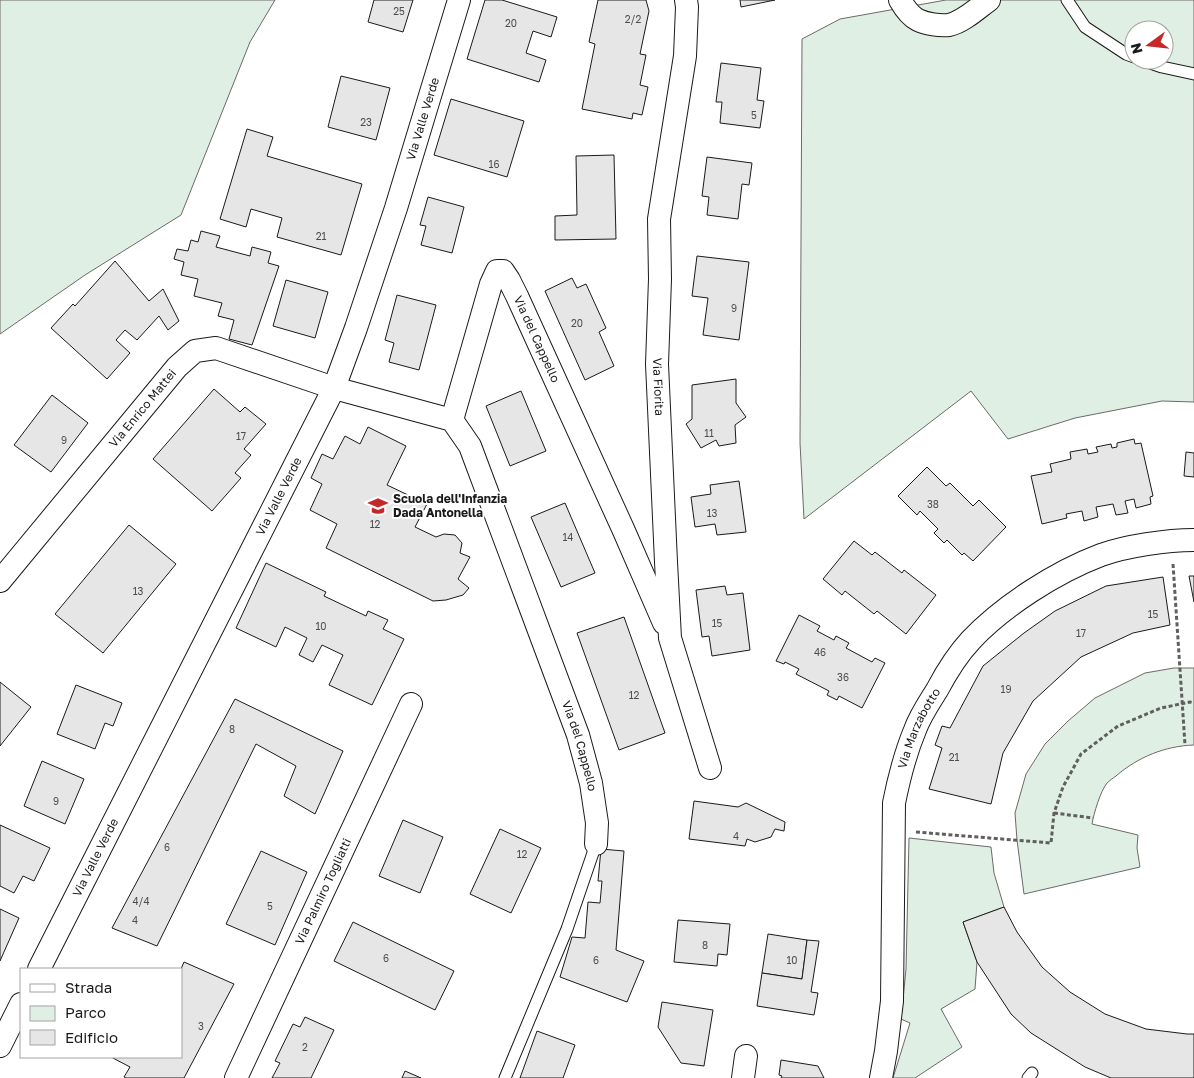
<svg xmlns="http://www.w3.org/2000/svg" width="1194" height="1078" font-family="'Golos Text',sans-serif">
<rect width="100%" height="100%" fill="#fff"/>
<!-- green -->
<g fill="#e0efe3" stroke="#6a6a6a" fill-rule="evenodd">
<polygon points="0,0 275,0 250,42 181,215 85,275 0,334"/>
<path d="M946,0H1194V402L1162,401L1075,418L1008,439L971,391L804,519L800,443L802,39L840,19ZM1134,30H1164V60H1134Z"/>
<path d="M1174,668H1194V745C1165,746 1138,757 1116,776C1113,778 1109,781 1107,783C1100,792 1094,813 1092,824L1138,835L1137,848L1140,867L1024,894L1017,840L1015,813L1026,774L1045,744L1068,721L1095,698L1145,673Z"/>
<polygon points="909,838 991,847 994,873 1004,907 963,922 977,962 975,989 941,1009 962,1047 915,1078 893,1078 910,1023 901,1019 906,969"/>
</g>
<!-- building -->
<g fill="#e6e6e6" stroke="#1a1a1a">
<polygon points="374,0 413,0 403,32 368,22"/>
<polygon points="485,0 502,0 557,17 551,37 533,31 526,53 546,60 539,82 467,59"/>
<polygon points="598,0 646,0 649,11 640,54 646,55 640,85 648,87 642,115 633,113 632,119 582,109 595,44 589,42"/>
<polygon points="740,0 775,0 741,7"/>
<polygon points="721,63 761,68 757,100 764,101 760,128 720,123 722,102 716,102"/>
<polygon points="341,76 390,88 376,140 328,127"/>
<polygon points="451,99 524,121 507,177 434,155"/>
<polygon points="247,129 273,137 267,156 362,184 341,255 277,237 282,218 251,209 246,227 220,219"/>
<polygon points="614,155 616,239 555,240 555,216 577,215 576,156"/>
<polygon points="707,157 752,163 749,185 742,184 738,219 707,215 709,197 702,196"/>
<polygon points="428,197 464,207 452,253 421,245 426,226 420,225"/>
<polygon points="201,231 220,236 216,247 250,256 252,247 271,252 268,263 279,266 252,345 229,339 234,320 218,316 222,303 194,296 198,279 181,275 184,262 174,259 177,249 188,251 191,240 198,242"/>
<polygon points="697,256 749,262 739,340 703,335 708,298 692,296"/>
<polygon points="115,261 149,301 163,289 179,321 168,330 159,316 137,340 125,330 116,340 130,353 107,379 51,328 73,304 75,306"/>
<polygon points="572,278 577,288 586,284 606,328 599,332 614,366 585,380 545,291"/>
<polygon points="286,280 328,292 315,338 273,326"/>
<polygon points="397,295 436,305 419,370 389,362 394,343 385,340"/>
<polygon points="736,379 736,403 746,417 735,425 736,443 719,446 716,440 701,448 686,424 692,419 692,385"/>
<polygon points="214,389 240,412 245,407 266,424 244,449 251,455 235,473 241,478 212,511 153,459"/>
<polygon points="521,391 546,451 510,466 486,406"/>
<polygon points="52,395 88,423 51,472 14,445"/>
<polygon points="368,427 406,446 387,485 427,504 415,527 436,537 444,534 455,535 462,543 460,553 470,557 458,579 469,588 463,595 446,600 433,601 326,548 337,524 310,510 322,484 311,478 322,454 333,459 345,436 360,444"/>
<polygon points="1134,439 1135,444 1141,443 1153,496 1150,497 1151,504 1136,508 1134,499 1125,501 1128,513 1116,515 1113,504 1096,507 1098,517 1084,521 1082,511 1066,514 1067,518 1042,524 1031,476 1052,472 1050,464 1071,459 1070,452 1087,449 1088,454 1098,452 1096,447 1111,444 1112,448 1117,447 1117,443"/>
<polygon points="1186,452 1194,453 1194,477 1184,476"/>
<polygon points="927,467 946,486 950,483 973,506 979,500 1006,527 973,561 964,553 962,555 947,540 944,543 934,533 938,529 920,511 917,515 898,496"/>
<polygon points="739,481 746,532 717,535 715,524 695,527 691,497 711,494 710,485"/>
<polygon points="565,503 595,573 561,587 531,517"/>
<polygon points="129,525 176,564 103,653 55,614"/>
<polygon points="854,541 872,555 875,552 902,573 904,570 936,595 906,634 877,611 874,614 845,591 842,595 823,579"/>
<polygon points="266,563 326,592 324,596 366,616 368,611 388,620 383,629 404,639 372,705 329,685 343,655 322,645 313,662 299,655 307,638 285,627 276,647 236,628"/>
<polygon points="1189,576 1194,576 1194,602"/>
<polygon points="1163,577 1170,625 1133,633 1081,657 1033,701 1003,753 991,804 929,789 942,748 935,745 942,726 950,728 983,666 1024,633 1055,611 1106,586"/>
<polygon points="725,586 727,595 743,593 750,650 712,656 709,636 702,637 696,590"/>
<polygon points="799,615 820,626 817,631 834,640 836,636 849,643 846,648 872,662 875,658 885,663 862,708 839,696 837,700 827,695 829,691 796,674 799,669 785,662 784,664 776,661"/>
<polygon points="624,617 665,733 619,750 577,633"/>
<polygon points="0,682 31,707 0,746"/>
<polygon points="76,685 122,703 113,726 105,723 95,749 57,734"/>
<polygon points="235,699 343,751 315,814 284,796 296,766 256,744 157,946 112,928"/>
<polygon points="42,761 84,779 65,824 24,806"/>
<polygon points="694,801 738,807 746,803 785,822 784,831 775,829 771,837 755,842 747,839 745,846 689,839"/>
<polygon points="403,820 443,837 420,893 379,876"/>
<polygon points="0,825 50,848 34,881 23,876 14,893 0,886"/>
<polygon points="500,829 541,848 511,913 470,894"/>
<polygon points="601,849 624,851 616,950 644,961 627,1002 560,977 572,937 585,938 588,902 600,903 602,881 598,881"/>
<polygon points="261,851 307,872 275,945 226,924"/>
<polygon points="1004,907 1017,932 1042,967 1070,992 1105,1014 1146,1029 1187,1034 1194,1034 1194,1078 1111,1078 1085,1067 1031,1033 1011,1014 977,962 963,922"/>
<polygon points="0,909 19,918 0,961"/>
<polygon points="678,920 730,924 727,955 718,954 717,966 674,962"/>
<polygon points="353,922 454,971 435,1010 334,961"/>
<polygon points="768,934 807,940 802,979 762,973"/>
<polygon points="807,940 819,941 811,992 818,993 814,1015 757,1006 762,973 802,979"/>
<polygon points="184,962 234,984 184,1078 126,1078 124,1077 130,1067 111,1057 181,1057 181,969"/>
<polygon points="662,1002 713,1010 704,1066 681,1063 658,1027"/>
<polygon points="305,1017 334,1030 311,1078 272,1078 280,1063 275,1061 293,1024 300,1027"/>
<polygon points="537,1031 575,1045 563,1078 520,1078"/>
<polygon points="781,1060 818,1066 824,1078 781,1078 782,1076 779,1075"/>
<polygon points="405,1071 421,1078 402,1078"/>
</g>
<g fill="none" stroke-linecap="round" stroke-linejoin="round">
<defs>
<g id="service">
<polyline points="1067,0 1085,27 1126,54 1134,57"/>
<polyline points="1142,60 1162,67 1194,74"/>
<polyline points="505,1078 567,929 596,844"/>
<polyline points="1028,1078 1032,1073"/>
</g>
<g id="minor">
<path id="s1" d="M686,0L687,7L685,56L659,219L660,279L657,364L666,562L670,638L710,768"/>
<path d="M900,0C904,7 910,16 918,20C926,24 940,26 949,25C963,22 978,8 989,0"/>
<path id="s2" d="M452,420L491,284L497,271H503L509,280L517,296L624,531L664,623"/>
<path id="s3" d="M0,581L177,367L195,351L216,348L334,388L452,420L470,446L578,735L591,783L597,823L596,844"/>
<path id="s4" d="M39,969L334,388L356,328L396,208L459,0"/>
<polyline points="0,1046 21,1004"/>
<path id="s5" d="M236,1078L411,704"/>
<polyline points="743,1078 746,1056"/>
<path id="s6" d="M881,1078L886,1051L892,1001L894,803C899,778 905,754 915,730C920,716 929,703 937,690C946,673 957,655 971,640C1003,606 1056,572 1101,555C1126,546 1167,540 1194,540"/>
</g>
</defs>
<!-- service casing -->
<use href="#service" stroke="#1a1a1a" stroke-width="13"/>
<!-- minor casing -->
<use href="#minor" stroke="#1a1a1a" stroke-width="24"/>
<!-- path -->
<g stroke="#5f5f5f" stroke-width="3" stroke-dasharray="4 2.5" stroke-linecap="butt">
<polyline points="1173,564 1185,745"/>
<polyline points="1054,813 1093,818"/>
<polyline points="916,832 1051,843 1054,813 1063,787 1081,754 1118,726 1161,708 1190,702 1194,703"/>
</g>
<!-- service -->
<use href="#service" stroke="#fff" stroke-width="11"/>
<!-- minor -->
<use href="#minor" stroke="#fff" stroke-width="22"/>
</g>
<!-- icons -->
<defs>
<symbol id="school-bare" viewBox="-9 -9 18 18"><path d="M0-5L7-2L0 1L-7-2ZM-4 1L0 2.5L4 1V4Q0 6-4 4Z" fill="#c62828" stroke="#fff" stroke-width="2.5" paint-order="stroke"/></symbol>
</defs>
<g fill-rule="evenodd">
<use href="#school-bare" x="364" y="492" width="28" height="28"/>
</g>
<g text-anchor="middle" stroke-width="4" stroke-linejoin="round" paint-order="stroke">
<!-- number labels -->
<g font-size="10" fill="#4d4d4d">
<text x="399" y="15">25</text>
<text x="633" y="23">2/2</text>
<text x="511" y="27">20</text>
<text x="754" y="119">5</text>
<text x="366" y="126">23</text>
<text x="494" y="168">16</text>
<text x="321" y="240">21</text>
<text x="734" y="312">9</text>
<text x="577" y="327">20</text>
<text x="709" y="437">11</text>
<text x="241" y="440">17</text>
<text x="64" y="444">9</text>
<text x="933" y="508">38</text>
<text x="712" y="517">13</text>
<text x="375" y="528">12</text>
<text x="568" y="541">14</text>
<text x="138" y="595">13</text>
<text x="1153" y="618">15</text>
<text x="717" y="627">15</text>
<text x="321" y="630">10</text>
<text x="1081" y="637">17</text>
<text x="820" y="656">46</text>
<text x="843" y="681">36</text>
<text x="1006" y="693">19</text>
<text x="634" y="699">12</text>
<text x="232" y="733">8</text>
<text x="954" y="761">21</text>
<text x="56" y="805">9</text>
<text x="736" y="840">4</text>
<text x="167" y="851">6</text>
<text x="522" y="858">12</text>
<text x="141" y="905">4/4</text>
<text x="270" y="910">5</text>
<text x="135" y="924">4</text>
<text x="705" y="949">8</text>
<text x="386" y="962">6</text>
<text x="596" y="964">6</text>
<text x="792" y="964">10</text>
<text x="201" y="1030">3</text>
<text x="305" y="1051">2</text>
</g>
<!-- street labels -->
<g font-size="12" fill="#1a1a1a" stroke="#fff">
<text dy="4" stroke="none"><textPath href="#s4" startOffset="935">Via Valle Verde</textPath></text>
<text dy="4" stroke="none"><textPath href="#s2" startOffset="238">Via del Cappello</textPath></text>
<text dy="4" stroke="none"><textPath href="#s1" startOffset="389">Via Fiorita</textPath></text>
<text dy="4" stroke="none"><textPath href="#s3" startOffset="224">Via Enrico Mattei</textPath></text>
<text dy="4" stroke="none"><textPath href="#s4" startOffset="530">Via Valle Verde</textPath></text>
<text dy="4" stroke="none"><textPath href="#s6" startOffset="355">Via Marzabotto</textPath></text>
<text dy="4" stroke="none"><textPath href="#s3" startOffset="921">Via del Cappello</textPath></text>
<text dy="4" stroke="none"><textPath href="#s4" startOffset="125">Via Valle Verde</textPath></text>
<text dy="4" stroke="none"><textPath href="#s5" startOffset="206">Via Palmiro Togliatti</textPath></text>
</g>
<!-- poi labels -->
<g font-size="12" font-weight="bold" fill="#1a1a1a" stroke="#fff" text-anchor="start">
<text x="393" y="503">Scuola dell'Infanzia<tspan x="393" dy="14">Dada Antonella</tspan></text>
</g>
</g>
<!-- legend -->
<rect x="20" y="968" width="162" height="90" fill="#ffffff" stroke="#a3a3a3"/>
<rect x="30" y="984" width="25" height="8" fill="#ffffff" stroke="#a3a3a3"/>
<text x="65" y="993" font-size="15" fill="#1a1a1a">Strada</text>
<rect x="30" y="1006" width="25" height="15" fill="#e0efe3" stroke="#a3a3a3"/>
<text x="65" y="1018" font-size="15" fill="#1a1a1a">Parco</text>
<rect x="30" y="1030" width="25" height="15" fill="#e6e6e6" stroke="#a3a3a3"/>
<text x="65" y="1043" font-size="15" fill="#1a1a1a">Edificio</text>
<!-- north arrow -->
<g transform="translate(1149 45) rotate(255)"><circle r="24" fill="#ffffff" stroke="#a3a3a3"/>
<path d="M0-4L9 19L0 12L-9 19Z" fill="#c62828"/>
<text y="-8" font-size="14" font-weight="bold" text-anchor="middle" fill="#1a1a1a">N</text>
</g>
</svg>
